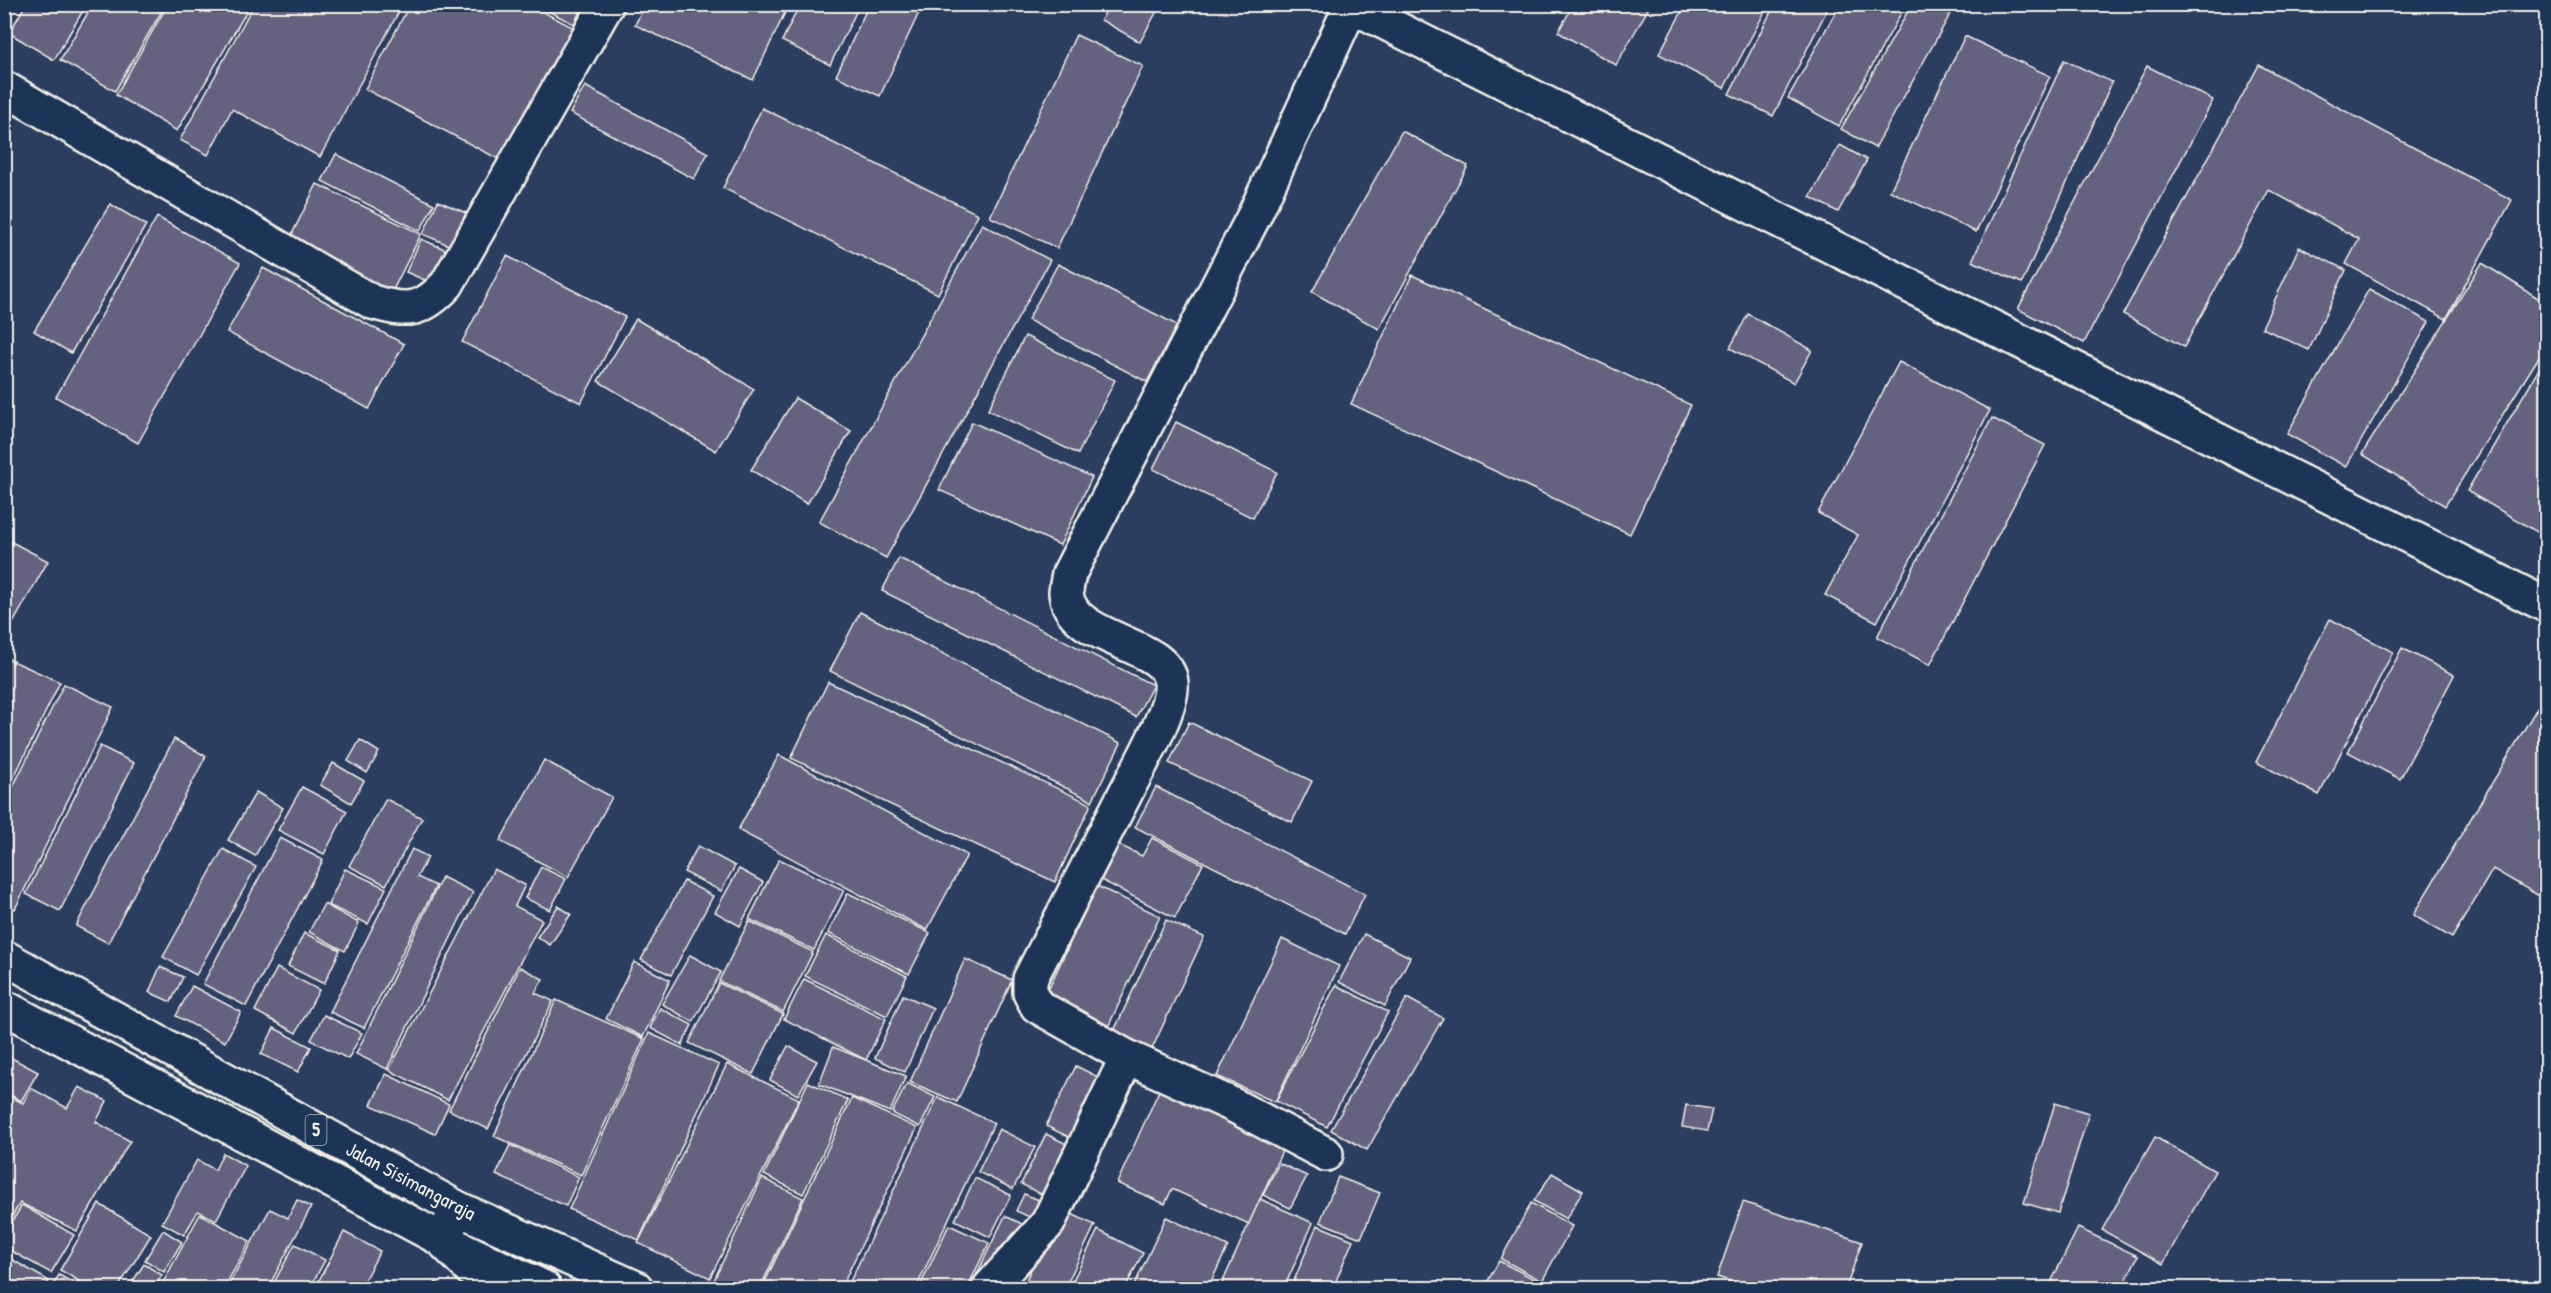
<svg xmlns="http://www.w3.org/2000/svg" width="2551" height="1293" font-family="'Patrick Hand',sans-serif">
<rect width="100%" height="100%" fill="#2b3e5f"/>
<filter id="ink" filterUnits="userSpaceOnUse"><feTurbulence type="fractalNoise" baseFrequency=".0167" numOctaves="2"/><feDisplacementMap in="SourceGraphic" scale="12" xChannelSelector="R" yChannelSelector="G"/><feConvolveMatrix kernelMatrix="1 2 1 2 8 2 1 2 1" color-interpolation-filters="sRGB"/></filter>
<g filter="url(#ink)">
<!-- building -->
<g fill="#656280" stroke="#f4f1e8" stroke-width="1.5">
<polygon points="26,4 87,4 54,60 9,33"/>
<polygon points="93,4 166,4 115,91 60,60"/>
<polygon points="168,4 251,4 177,131 116,95"/>
<polygon points="254,4 403,4 320,157 232,109 208,155 180,140"/>
<polygon points="410,4 528,4 574,28 504,162 365,89"/>
<polygon points="534,4 583,4 574,24"/>
<polygon points="645,4 789,4 753,80 635,25"/>
<polygon points="800,4 860,4 830,65 782,41"/>
<polygon points="869,4 923,4 880,96 836,76"/>
<polygon points="1110,4 1151,4 1158,9 1140,42 1101,20"/>
<polygon points="1574,4 1651,4 1616,65 1558,32"/>
<polygon points="1686,4 1769,4 1724,88 1659,54"/>
<polygon points="1775,4 1830,4 1773,116 1729,94"/>
<polygon points="1840,4 1906,4 1839,126 1788,98"/>
<polygon points="1912,4 1956,4 1875,148 1841,129"/>
<polygon points="1076,35 1143,66 1057,248 990,217"/>
<polygon points="1965,36 2050,76 1976,232 1890,191"/>
<polygon points="2064,60 2112,82 2022,283 1972,261"/>
<polygon points="2259,65 2512,200 2446,319 2346,264 2359,239 2269,190 2184,347 2123,314"/>
<polygon points="2147,66 2213,100 2084,343 2018,309"/>
<polygon points="585,86 708,153 694,179 570,113"/>
<polygon points="762,108 978,214 938,294 723,188"/>
<polygon points="1402,131 1468,166 1379,329 1312,292"/>
<polygon points="1840,145 1867,160 1838,212 1810,197"/>
<polygon points="336,154 434,204 420,231 322,181"/>
<polygon points="317,184 421,234 392,292 288,242"/>
<polygon points="438,201 466,213 451,246 423,234"/>
<polygon points="110,204 146,225 71,353 34,331"/>
<polygon points="157,217 240,263 138,443 56,397"/>
<polygon points="982,224 1050,260 886,558 819,522"/>
<polygon points="421,239 449,251 434,284 406,272"/>
<polygon points="2299,247 2346,270 2309,350 2262,328"/>
<polygon points="507,256 625,317 581,403 462,342"/>
<polygon points="2482,263 2546,303 2546,346 2445,506 2362,454"/>
<polygon points="1058,264 1177,325 1147,382 1028,320"/>
<polygon points="263,268 404,344 369,409 227,332"/>
<polygon points="1412,275 1691,405 1630,534 1351,404"/>
<polygon points="2369,289 2429,322 2346,467 2287,434"/>
<polygon points="1748,314 1812,350 1794,383 1730,348"/>
<polygon points="636,319 754,389 716,451 598,381"/>
<polygon points="1025,336 1115,380 1078,454 988,410"/>
<polygon points="2546,357 2546,531 2544,536 2467,491"/>
<polygon points="1899,362 1990,410 1877,622 1825,595 1858,535 1818,513"/>
<polygon points="795,398 851,431 807,504 751,470"/>
<polygon points="1992,418 2045,445 1930,665 1877,637"/>
<polygon points="972,422 1092,477 1060,545 939,490"/>
<polygon points="1176,422 1277,472 1253,518 1153,469"/>
<polygon points="4,538 48,561 13,623 4,618"/>
<polygon points="899,558 1153,685 1136,717 882,591"/>
<polygon points="860,612 1121,743 1092,801 830,671"/>
<polygon points="2330,619 2393,652 2319,795 2256,762"/>
<polygon points="2402,648 2454,675 2400,779 2348,752"/>
<polygon points="4,657 60,682 4,798"/>
<polygon points="828,682 1091,804 1055,882 791,758"/>
<polygon points="64,684 113,707 15,909 4,904 4,805"/>
<polygon points="2546,693 2546,900 2493,869 2452,938 2413,915"/>
<polygon points="1189,722 1312,781 1292,822 1169,763"/>
<polygon points="174,739 206,756 108,943 76,926"/>
<polygon points="360,740 379,752 367,773 348,761"/>
<polygon points="100,746 134,763 60,911 26,894"/>
<polygon points="779,755 967,855 927,930 738,830"/>
<polygon points="544,760 612,797 568,877 500,841"/>
<polygon points="333,763 364,781 351,803 320,785"/>
<polygon points="302,787 347,811 324,854 278,830"/>
<polygon points="1156,787 1365,894 1345,934 1135,827"/>
<polygon points="256,792 283,808 255,856 228,840"/>
<polygon points="386,799 422,818 386,885 349,866"/>
<polygon points="280,838 323,860 246,1006 203,984"/>
<polygon points="1152,838 1203,864 1175,918 1099,879 1117,844 1142,856"/>
<polygon points="698,846 735,866 721,891 684,872"/>
<polygon points="223,849 256,867 196,975 163,957"/>
<polygon points="412,849 428,857 417,877 436,886 364,1028 330,1012"/>
<polygon points="779,859 844,890 814,950 749,919"/>
<polygon points="541,867 566,879 550,910 525,898"/>
<polygon points="345,869 386,888 368,924 328,905"/>
<polygon points="494,869 525,885 515,906 542,920 448,1100 389,1070"/>
<polygon points="739,869 763,882 740,926 715,912"/>
<polygon points="442,877 473,892 387,1069 356,1054"/>
<polygon points="684,881 713,896 671,975 641,960"/>
<polygon points="1097,886 1160,916 1108,1027 1044,998"/>
<polygon points="848,893 930,933 909,974 828,933"/>
<polygon points="324,904 359,923 345,951 309,932"/>
<polygon points="558,906 571,914 550,945 537,937"/>
<polygon points="1166,920 1204,937 1151,1051 1113,1033"/>
<polygon points="749,921 813,952 783,1012 719,981"/>
<polygon points="304,933 340,950 324,984 288,966"/>
<polygon points="1364,934 1410,957 1385,1006 1339,982"/>
<polygon points="826,935 907,976 887,1016 805,976"/>
<polygon points="1282,939 1339,966 1275,1102 1217,1076"/>
<polygon points="690,955 721,972 693,1022 662,1004"/>
<polygon points="965,959 1012,980 957,1102 910,1082"/>
<polygon points="634,962 670,980 643,1037 606,1019"/>
<polygon points="160,967 183,977 171,1002 149,992"/>
<polygon points="520,967 543,979 535,993 553,1001 488,1129 449,1110"/>
<polygon points="277,968 319,990 296,1033 255,1011"/>
<polygon points="804,979 886,1019 866,1060 784,1019"/>
<polygon points="719,983 783,1014 753,1074 689,1043"/>
<polygon points="1336,985 1388,1012 1327,1127 1276,1101"/>
<polygon points="192,986 241,1012 225,1042 176,1016"/>
<polygon points="903,995 933,1008 905,1072 875,1058"/>
<polygon points="1407,998 1443,1018 1367,1150 1331,1130"/>
<polygon points="556,1000 644,1039 581,1175 494,1136"/>
<polygon points="660,1008 692,1025 682,1045 650,1028"/>
<polygon points="324,1015 362,1033 348,1059 311,1040"/>
<polygon points="274,1028 311,1047 298,1072 261,1054"/>
<polygon points="649,1033 719,1065 639,1240 569,1209"/>
<polygon points="788,1046 817,1061 798,1095 770,1080"/>
<polygon points="833,1047 906,1076 890,1112 819,1084"/>
<polygon points="4,1054 38,1072 21,1101 4,1091"/>
<polygon points="727,1064 799,1099 710,1278 638,1243"/>
<polygon points="1076,1066 1106,1081 1077,1141 1046,1126"/>
<polygon points="386,1074 449,1104 435,1134 371,1105"/>
<polygon points="808,1082 848,1100 803,1194 764,1175"/>
<polygon points="907,1083 935,1097 920,1127 892,1113"/>
<polygon points="1162,1084 1287,1140 1249,1224 1172,1189 1165,1204 1117,1183"/>
<polygon points="79,1087 107,1101 96,1122 130,1141 77,1231 20,1203 4,1230 4,1094 23,1103 31,1088 67,1108"/>
<polygon points="938,1097 994,1123 916,1288 847,1288"/>
<polygon points="852,1098 917,1128 841,1288 762,1288"/>
<polygon points="2055,1103 2089,1113 2058,1213 2024,1203"/>
<polygon points="1686,1105 1712,1109 1707,1131 1682,1127"/>
<polygon points="999,1129 1035,1147 1013,1189 978,1172"/>
<polygon points="1046,1134 1075,1148 1049,1198 1021,1184"/>
<polygon points="2155,1137 2215,1171 2163,1264 2102,1230"/>
<polygon points="510,1145 579,1177 566,1206 496,1175"/>
<polygon points="223,1153 246,1166 216,1220 198,1211 184,1235 162,1223 197,1160 215,1170"/>
<polygon points="1279,1163 1307,1176 1290,1208 1263,1195"/>
<polygon points="1552,1173 1583,1191 1566,1219 1534,1201"/>
<polygon points="1338,1177 1380,1193 1361,1238 1320,1222"/>
<polygon points="762,1178 803,1198 760,1288 732,1288 714,1280"/>
<polygon points="975,1178 1011,1195 990,1237 955,1220"/>
<polygon points="1024,1194 1044,1202 1036,1220 1016,1211"/>
<polygon points="1260,1199 1313,1223 1284,1288 1220,1288"/>
<polygon points="297,1200 311,1207 268,1288 227,1288 270,1209 288,1218"/>
<polygon points="1743,1202 1862,1242 1846,1288 1752,1288 1717,1277"/>
<polygon points="1531,1203 1572,1226 1542,1281 1501,1259"/>
<polygon points="99,1204 151,1235 118,1288 91,1288 60,1270"/>
<polygon points="22,1205 74,1235 51,1273 4,1247 4,1235"/>
<polygon points="1061,1209 1095,1225 1065,1288 1022,1288"/>
<polygon points="200,1214 250,1241 224,1288 160,1288"/>
<polygon points="1005,1216 1031,1228 1003,1288 970,1288"/>
<polygon points="1166,1217 1228,1246 1208,1288 1133,1288"/>
<polygon points="949,1225 989,1243 967,1288 919,1288"/>
<polygon points="1317,1225 1353,1240 1333,1288 1291,1288"/>
<polygon points="2078,1228 2138,1256 2122,1288 2048,1288"/>
<polygon points="163,1230 182,1242 164,1272 145,1260"/>
<polygon points="1098,1230 1143,1253 1125,1288 1069,1288"/>
<polygon points="344,1232 380,1251 360,1288 315,1288"/>
<polygon points="295,1244 325,1260 310,1288 271,1288"/>
<polygon points="4,1255 49,1281 45,1288 4,1288"/>
<polygon points="1499,1261 1538,1281 1534,1288 1484,1288"/>
<polygon points="144,1264 162,1275 154,1288 132,1288 129,1287"/>
<polygon points="59,1275 83,1288 51,1288"/>
<polygon points="384,1280 400,1288 380,1288"/>
<polygon points="436,1282 449,1288 432,1288"/>
</g>
<g fill="none" stroke-linecap="round" stroke-linejoin="round">
<defs>
<g id="minor">
<polyline points="1348,4 2546,605"/>
<path d="M4,88L372,302C407,312 422,312 447,284L607,4"/>
<path d="M1326,1154L1231,1104L1127,1057L1037,1006L1030,993V979C1062,917 1094,855 1126,792C1138,768 1174,708 1171,683C1168,641 1070,642 1066,593C1066,587 1068,580 1069,574L1254,216L1351,6"/>
<polyline points="459,1209 441,1239 490,1288"/>
<polyline points="989,1288 1048,1223 1127,1057"/>
</g>
<g id="highway">
<polyline points="4,957 459,1209 636,1288"/>
<polyline points="4,1007 441,1239 544,1288"/>
</g>
</defs>
<!-- minor casing -->
<use href="#minor" stroke="#f4f1e8" stroke-width="38"/>
<!-- highway casing -->
<use href="#highway" stroke="#f4f1e8" stroke-width="38"/>
<!-- minor -->
<use href="#minor" stroke="#1d3557" stroke-width="33"/>
<!-- highway -->
<use href="#highway" stroke="#1d3557" stroke-width="33"/>
</g>
</g>
<g text-anchor="middle" stroke-width="4.5" stroke-linejoin="round" paint-order="stroke">
<!-- shield labels -->
<rect fill="#1d3557" stroke="#b4b9bc" stroke-width="1.5" x="305.5" y="1115" width="21" height="30" rx="4.5"/>
<g font-size="18" font-weight="bold" fill="#f4f1e8">
<text x="316" y="1136">5</text>
</g>
<!-- street labels -->
<g font-size="20" fill="#f4f1e8" stroke="#1d3557">
<text transform="translate(411 1181) rotate(28)" y="7">Jalan Sisimangaraja</text>
</g>
</g>
<!-- margin -->
<rect width="2551" height="1293" fill="none" stroke="#1d3557" stroke-width="24"/>
<rect x="12" y="12" width="2527" height="1269" fill="none" stroke="#f4f1e8" stroke-width="2" filter="url(#ink)"/>
</svg>
